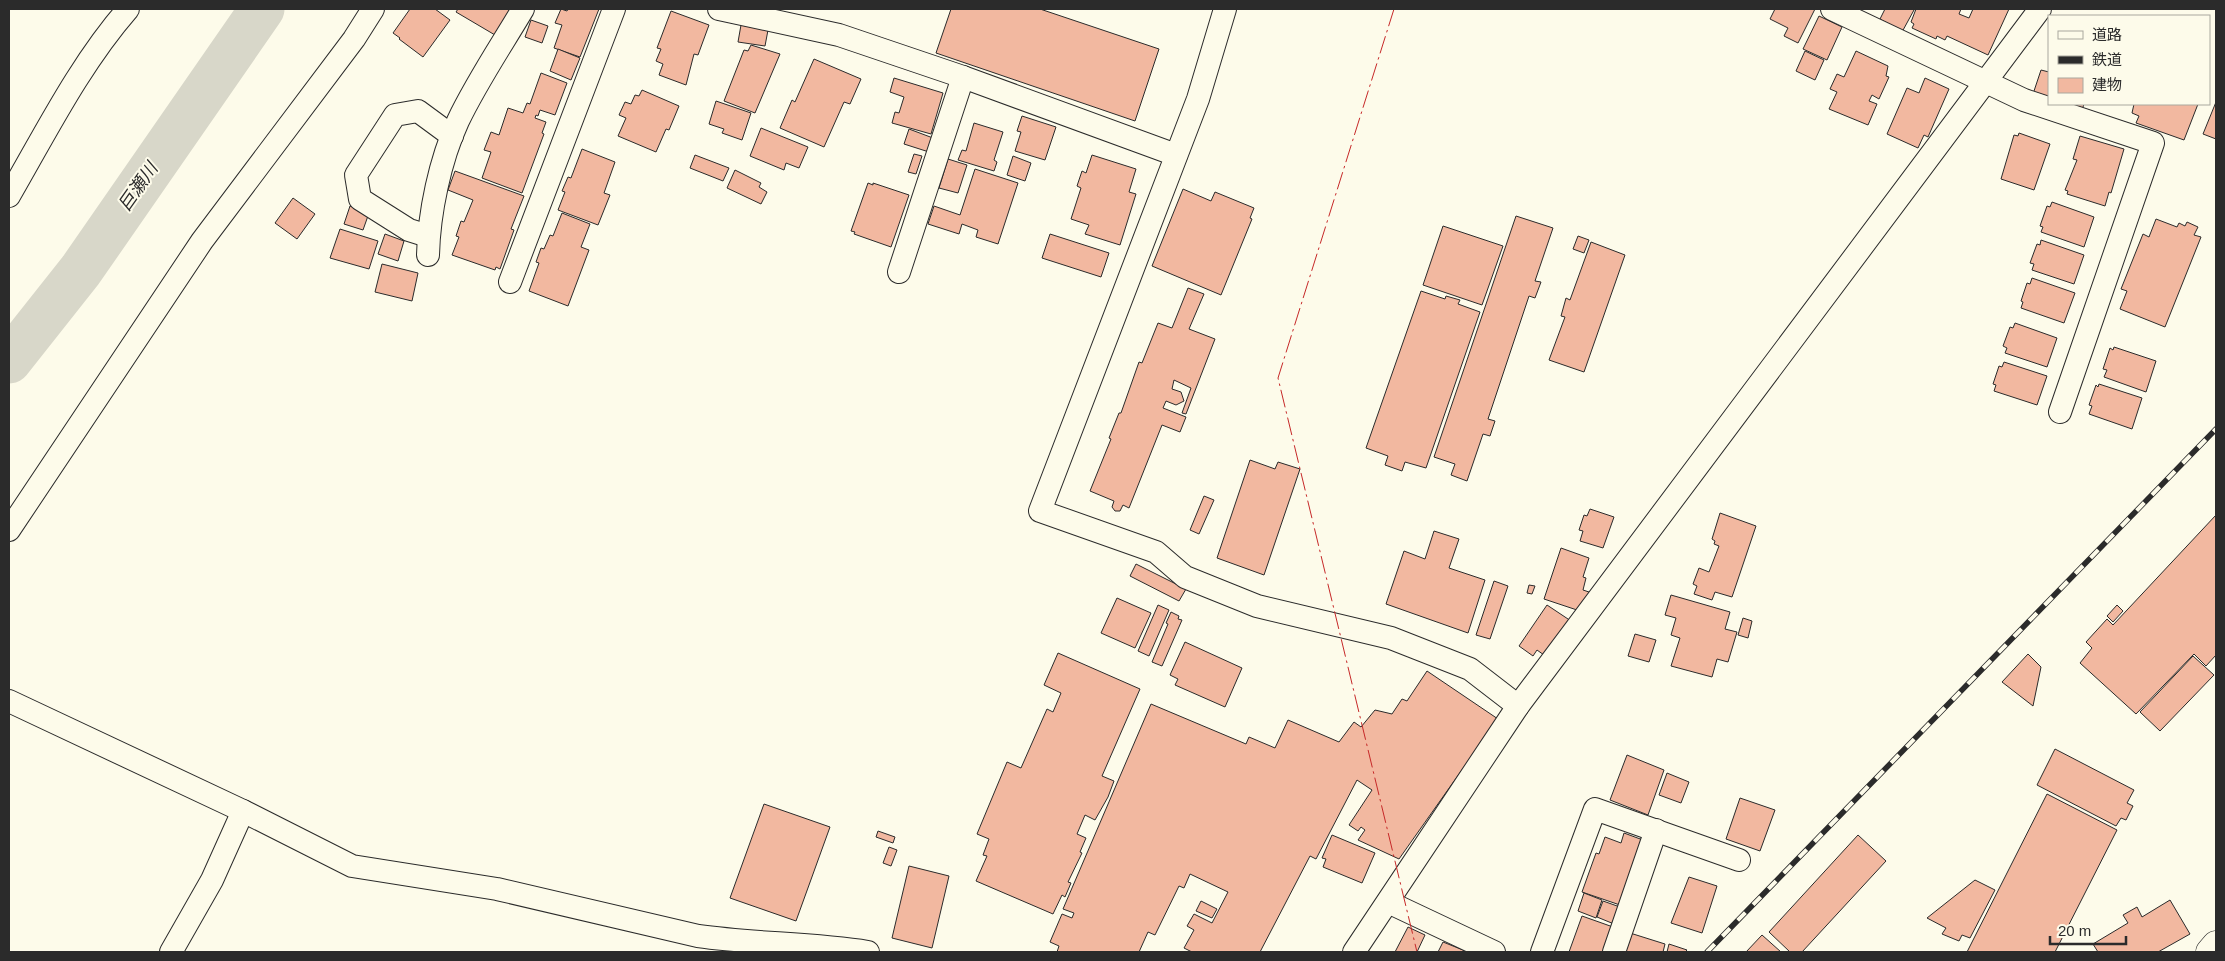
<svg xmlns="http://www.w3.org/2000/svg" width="2225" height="961" font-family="Arial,'Noto Sans JP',sans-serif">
<rect width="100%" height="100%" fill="#fdfbea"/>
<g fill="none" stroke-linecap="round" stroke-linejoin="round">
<!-- river -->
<polyline stroke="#d8d7c9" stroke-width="45" points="9,361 81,270 262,9"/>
</g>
<!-- building -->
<g fill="#f2b8a0" stroke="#2b2b2b">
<polygon points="410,9 435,9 450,20 423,57 399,39 400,38 393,33"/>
<polygon points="458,9 511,9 495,35 456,12"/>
<polygon points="561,9 567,11 568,9 599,9 580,57 554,48 562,25 555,23"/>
<polygon points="951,9 1040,9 1159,49 1135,121 936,53"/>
<polygon points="1775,9 1815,9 1798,43 1784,36 1788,28 1770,19"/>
<polygon points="1885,9 1911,9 1914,10 1902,32 1880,19"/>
<polygon points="1916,9 1961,9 1959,14 1969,18 1973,9 2009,9 1988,55 1947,36 1945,40 1937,36 1936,39 1912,28 1914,24 1911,22"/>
<polygon points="671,11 709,25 698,55 694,54 686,85 659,75 663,64 656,61 661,49 657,48"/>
<polygon points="1819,16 1842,27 1827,60 1803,49"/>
<polygon points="531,20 548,26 542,43 525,37"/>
<polygon points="741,25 768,30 765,46 738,42"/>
<polygon points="751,45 780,54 755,113 724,101 744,50 748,51"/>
<polygon points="558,49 580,58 571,80 550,71"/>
<polygon points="1805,51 1824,60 1815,80 1796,71"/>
<polygon points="1856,51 1888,66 1886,76 1889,77 1879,99 1872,95 1869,101 1877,104 1868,125 1829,109 1837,92 1830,89 1837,74 1844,77"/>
<polygon points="814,59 861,79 850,104 844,102 824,147 780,128 792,100 795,102"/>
<polygon points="2041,70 2049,72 2049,99 2033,94"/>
<polygon points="541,73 567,83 555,115 540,110 538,116 536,115 535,118 546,122 542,133 544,134 522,193 482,178 491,152 484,150 491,132 499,135 508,108 523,113 527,103 530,104"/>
<polygon points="894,78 943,93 931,134 892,123 895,112 899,113 904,97 890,92"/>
<polygon points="1925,78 1949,89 1928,137 1924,135 1918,148 1887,134 1907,88 1919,93"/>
<polygon points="642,90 679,106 669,130 666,129 656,152 618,136 626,118 619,115 625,102 631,104 635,95 639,96"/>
<polygon points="716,101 751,113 742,140 722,133 724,129 709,124"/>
<polygon points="2216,102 2216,139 2203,134"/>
<polygon points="2063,104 2084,104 2082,110"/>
<polygon points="2134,104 2198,104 2184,140 2136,123 2139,116 2132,113"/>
<polygon points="1022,116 1056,127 1045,160 1015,151 1021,132 1017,131"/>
<polygon points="974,123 1003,132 994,160 997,162 994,171 958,160 962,150 966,151"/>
<polygon points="761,128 808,147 799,168 786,163 784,170 750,156"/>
<polygon points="909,129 933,138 929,152 904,144"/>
<polygon points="2019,133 2050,144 2034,190 2001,179 2014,135 2018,136"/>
<polygon points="2080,136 2124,149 2111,193 2109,192 2105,206 2067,194 2068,191 2065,190 2077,160 2073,159"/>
<polygon points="582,149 615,162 604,193 610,195 598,225 558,210 565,192 562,191 568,177 571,178"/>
<polygon points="914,154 922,156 916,174 908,172"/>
<polygon points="695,155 729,168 723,181 690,168"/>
<polygon points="1092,155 1136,169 1129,192 1136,194 1120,245 1085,234 1089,225 1071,219 1081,188 1077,186 1082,171 1086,173"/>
<polygon points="1013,156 1031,163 1025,181 1007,175"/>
<polygon points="948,159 967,165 958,193 939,188"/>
<polygon points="975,169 1018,183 998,244 976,237 978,230 962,224 959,234 928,224 934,206 960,215"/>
<polygon points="735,170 761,183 759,187 767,192 761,204 727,188"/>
<polygon points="455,171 524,196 511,229 514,230 500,269 496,267 495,270 452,255 459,237 456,236 461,221 464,222 473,200 448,190"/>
<polygon points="868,183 873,185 873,183 909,195 891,247 854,234 855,232 851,231"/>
<polygon points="1183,189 1211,201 1215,192 1254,208 1250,218 1252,219 1221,295 1152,266"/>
<polygon points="293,198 315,214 297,239 275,223"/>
<polygon points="2052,202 2094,217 2084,247 2041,232 2043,227 2040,226 2047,206 2050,207"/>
<polygon points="350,206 369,213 363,230 344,224"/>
<polygon points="562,213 590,224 581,247 589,250 568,306 529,291 539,263 536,262 541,248 544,249 550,235 553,236"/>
<polygon points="1516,216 1553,228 1535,281 1541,282 1535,298 1529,296 1488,419 1495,421 1490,436 1483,434 1467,481 1451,475 1455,464 1434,457"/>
<polygon points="2156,219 2177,227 2179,223 2185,226 2187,222 2198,227 2194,235 2201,237 2165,327 2120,309 2127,291 2121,289 2143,234 2149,237"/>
<polygon points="1443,226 1503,246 1482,305 1423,285"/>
<polygon points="340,229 378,241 369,269 330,258"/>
<polygon points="385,234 404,241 398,261 378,254"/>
<polygon points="1050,234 1109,253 1101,277 1042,258"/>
<polygon points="1578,236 1589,240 1584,253 1573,249"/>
<polygon points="2041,240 2084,255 2074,284 2032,270 2034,264 2030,263 2037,244 2040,245"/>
<polygon points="1591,242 1625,255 1584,372 1549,360 1565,317 1561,316 1566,298 1570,300"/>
<polygon points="382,264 418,273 412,301 375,292"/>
<polygon points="2032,278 2075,293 2064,323 2021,308 2023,302 2021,301 2027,283 2030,284"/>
<polygon points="1188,288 1204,294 1189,329 1215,339 1186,414 1182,413 1191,388 1174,380 1172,389 1181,392 1184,401 1176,405 1166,401 1163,408 1186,417 1180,432 1162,425 1129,508 1123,505 1120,511 1115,511 1112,507 1114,501 1090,491 1111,439 1109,438 1119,413 1121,413 1139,362 1142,363 1158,323 1172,328"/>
<polygon points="1421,291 1445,299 1446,296 1460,300 1458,304 1480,312 1426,468 1405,462 1402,471 1385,465 1388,456 1366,448"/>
<polygon points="2015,323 2057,338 2047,367 2005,353 2007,348 2003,346 2010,327 2013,328"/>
<polygon points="2114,347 2156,361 2146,392 2104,377 2107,370 2103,369 2110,348 2113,350"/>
<polygon points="2004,362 2047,376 2037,405 1994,391 1996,385 1993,384 1999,366 2002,367"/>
<polygon points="2099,384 2142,398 2132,429 2089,414 2092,406 2089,405 2096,385 2098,387"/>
<polygon points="1250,460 1275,469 1278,462 1300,469 1264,575 1217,558"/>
<polygon points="1204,496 1214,500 1199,534 1190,530"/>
<polygon points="1590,509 1614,517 1603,548 1580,541 1583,531 1579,530 1584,515 1587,516"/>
<polygon points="1720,513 1756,526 1732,597 1715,592 1712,600 1694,594 1697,586 1693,584 1699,568 1709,572 1719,546 1714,544 1715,541 1712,539"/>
<polygon points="2216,515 2216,655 2206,666 2194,654 2136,714 2080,663 2092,648 2086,642 2107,619 2113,625"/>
<polygon points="1434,531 1459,539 1449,568 1485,580 1468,633 1386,604 1404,551 1425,559"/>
<polygon points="1561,548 1589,558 1583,577 1586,578 1583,590 1592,593 1580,611 1544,599"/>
<polygon points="1136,564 1186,589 1179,601 1130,576"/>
<polygon points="1494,581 1508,586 1490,639 1476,635"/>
<polygon points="1529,585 1535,586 1532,594 1527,593"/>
<polygon points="1671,595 1730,612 1725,629 1737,632 1728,662 1717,659 1712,677 1671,666 1680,638 1671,635 1676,618 1665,615"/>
<polygon points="1117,598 1151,613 1135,648 1101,633"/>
<polygon points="1158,605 1169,610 1149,656 1138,651"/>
<polygon points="1547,605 1571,621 1544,655 1537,650 1533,656 1519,646"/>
<polygon points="2117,605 2123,611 2113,622 2107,616"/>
<polygon points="1171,612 1179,616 1178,619 1182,620 1162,666 1152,662 1168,624 1166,623"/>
<polygon points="1743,618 1752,621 1748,638 1738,635"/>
<polygon points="1635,634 1656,640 1649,662 1628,656"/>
<polygon points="1185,642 1242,668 1225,707 1175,685 1178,679 1170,675"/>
<polygon points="1058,653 1140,689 1102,776 1114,781 1108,797 1095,820 1085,815 1077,834 1086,838 1080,852 1082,853 1068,882 1071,883 1065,897 1062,895 1053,914 976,881 987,856 983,855 989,839 977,834 1007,762 1021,768 1047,709 1053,712 1061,693 1044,685"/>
<polygon points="2028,654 2041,667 2033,706 2002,682"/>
<polygon points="2193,656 2214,675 2160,731 2140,712"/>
<polygon points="1427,671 1498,719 1399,859 1358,840 1365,830 1361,827 1358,831 1349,825 1372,790 1357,780 1316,859 1310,856 1260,952 1192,952 1184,948 1194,930 1187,926 1194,914 1212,923 1228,892 1190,874 1184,888 1179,886 1155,935 1148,932 1139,952 1057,952 1059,946 1050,942 1062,914 1072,918 1074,913 1063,909 1151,704 1246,744 1249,737 1275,748 1288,720 1339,742 1354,722 1361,727 1375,710 1392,714 1402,699 1407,701"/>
<polygon points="2055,749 2134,790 2127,803 2133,806 2126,820 2121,818 2116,826 2037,785"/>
<polygon points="1627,755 1664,770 1648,815 1610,800"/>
<polygon points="1667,773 1689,782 1681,803 1659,795"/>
<polygon points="2047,794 2117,830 2055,952 1967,952"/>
<polygon points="1740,798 1775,810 1760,851 1726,839"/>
<polygon points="764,804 830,827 796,921 730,898"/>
<polygon points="878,831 895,837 893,843 876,837"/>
<polygon points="1624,833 1643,840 1620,905 1582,892 1596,853 1599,854 1605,837 1621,843"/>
<polygon points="1332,835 1375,853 1362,883 1323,867 1326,859 1322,858"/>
<polygon points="1858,835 1886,861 1802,952 1790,952 1769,932"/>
<polygon points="889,847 897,850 891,866 883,863"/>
<polygon points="909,866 949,876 932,948 892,938"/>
<polygon points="1689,877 1717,886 1702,933 1671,923"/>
<polygon points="1975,880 1995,890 1970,938 1962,935 1959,941 1942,934 1946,928 1927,918"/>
<polygon points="1584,893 1602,900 1596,918 1578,911"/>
<polygon points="2170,900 2190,934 2158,952 2098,952 2093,944 2128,923 2123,915 2137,907 2142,917"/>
<polygon points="1201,901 1217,909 1212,918 1196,911"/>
<polygon points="1603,901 1620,907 1614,924 1597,917"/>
<polygon points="1582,916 1613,927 1604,952 1569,952"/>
<polygon points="1408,927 1425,935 1417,952 1395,952"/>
<polygon points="1630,933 1665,944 1663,952 1624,952"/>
<polygon points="1762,935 1781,952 1746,952"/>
<polygon points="1443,942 1468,952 1438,952"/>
<polygon points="1669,944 1687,950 1685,952 1667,952"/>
</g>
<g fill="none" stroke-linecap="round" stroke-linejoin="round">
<defs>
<g id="minor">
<polyline points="719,9 839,35 963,77 1176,155"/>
<polyline points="1225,9 1198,99 1040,511 1156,552 1185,577 1257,606 1391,638 1470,669 1518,706"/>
<polyline points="1832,9 2024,100 2153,143 2060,412"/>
<path d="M9,196C46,132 80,64 128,9"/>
<polyline points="428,236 409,230 360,199 356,175 395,115 418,111 452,136"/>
<path d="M428,255C429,213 440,160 458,121C476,83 501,46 523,9"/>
<polyline points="899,272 963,77"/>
<polyline points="510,282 614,9"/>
<polyline points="9,530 202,241 354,39 373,9"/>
<path d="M9,701L243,811L352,866L497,889L698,936C755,944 812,943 868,952"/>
<polyline points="1388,902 1494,952"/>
<polyline points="171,952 212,880 243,811"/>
<polyline points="1354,952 1518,706 2040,9"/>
<polyline points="1542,952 1595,809 1739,860"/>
<polyline points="1614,952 1656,830"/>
</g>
<polyline id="trunk" points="2210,952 2216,945"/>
</defs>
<!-- minor casing -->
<use href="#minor" stroke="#2b2b2b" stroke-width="24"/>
<!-- trunk casing -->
<use href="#trunk" stroke="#2b2b2b" stroke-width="29"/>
<!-- minor -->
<use href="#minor" stroke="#fdfbea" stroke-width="22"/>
<!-- trunk -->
<use href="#trunk" stroke="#fdfbea" stroke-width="28"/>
<defs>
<polyline id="rail" points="1707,952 2216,429"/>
</defs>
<!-- rail casing -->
<use href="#rail" stroke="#2b2b2b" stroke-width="5.5"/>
<!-- rail -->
<use href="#rail" stroke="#fdfbea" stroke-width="4" stroke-dasharray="11" stroke-linecap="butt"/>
<!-- power -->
<polyline stroke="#c62828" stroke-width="1" stroke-dasharray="18 4 2.5 4" stroke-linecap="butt" points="1394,9 1278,378 1417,952"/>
</g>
<g text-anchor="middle" stroke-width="4" stroke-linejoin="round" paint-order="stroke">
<!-- water labels -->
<g font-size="18" font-style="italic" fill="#2b2b2b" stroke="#fdfbea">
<text transform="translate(138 187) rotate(-55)" y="6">巨瀬川</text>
</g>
</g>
<!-- border -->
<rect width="2225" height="961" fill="none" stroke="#2b2b2b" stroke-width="20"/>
<!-- legend -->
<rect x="2048" y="15" width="162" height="90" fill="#fdfbea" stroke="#a9a89e"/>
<rect x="2058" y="31" width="25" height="8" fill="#fdfbea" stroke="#a9a89e"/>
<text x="2092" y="40" font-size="15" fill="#2b2b2b">道路</text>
<rect x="2058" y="56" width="25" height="8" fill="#2b2b2b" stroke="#a9a89e"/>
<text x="2092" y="65" font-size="15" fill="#2b2b2b">鉄道</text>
<rect x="2058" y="78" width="25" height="15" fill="#f2b8a0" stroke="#a9a89e"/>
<text x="2092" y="90" font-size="15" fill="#2b2b2b">建物</text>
<!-- scale -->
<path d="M2050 936v8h76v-8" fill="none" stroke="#2b2b2b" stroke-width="2.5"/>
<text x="2058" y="936" font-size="15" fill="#2b2b2b" stroke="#fdfbea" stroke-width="4" paint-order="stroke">20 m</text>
</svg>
